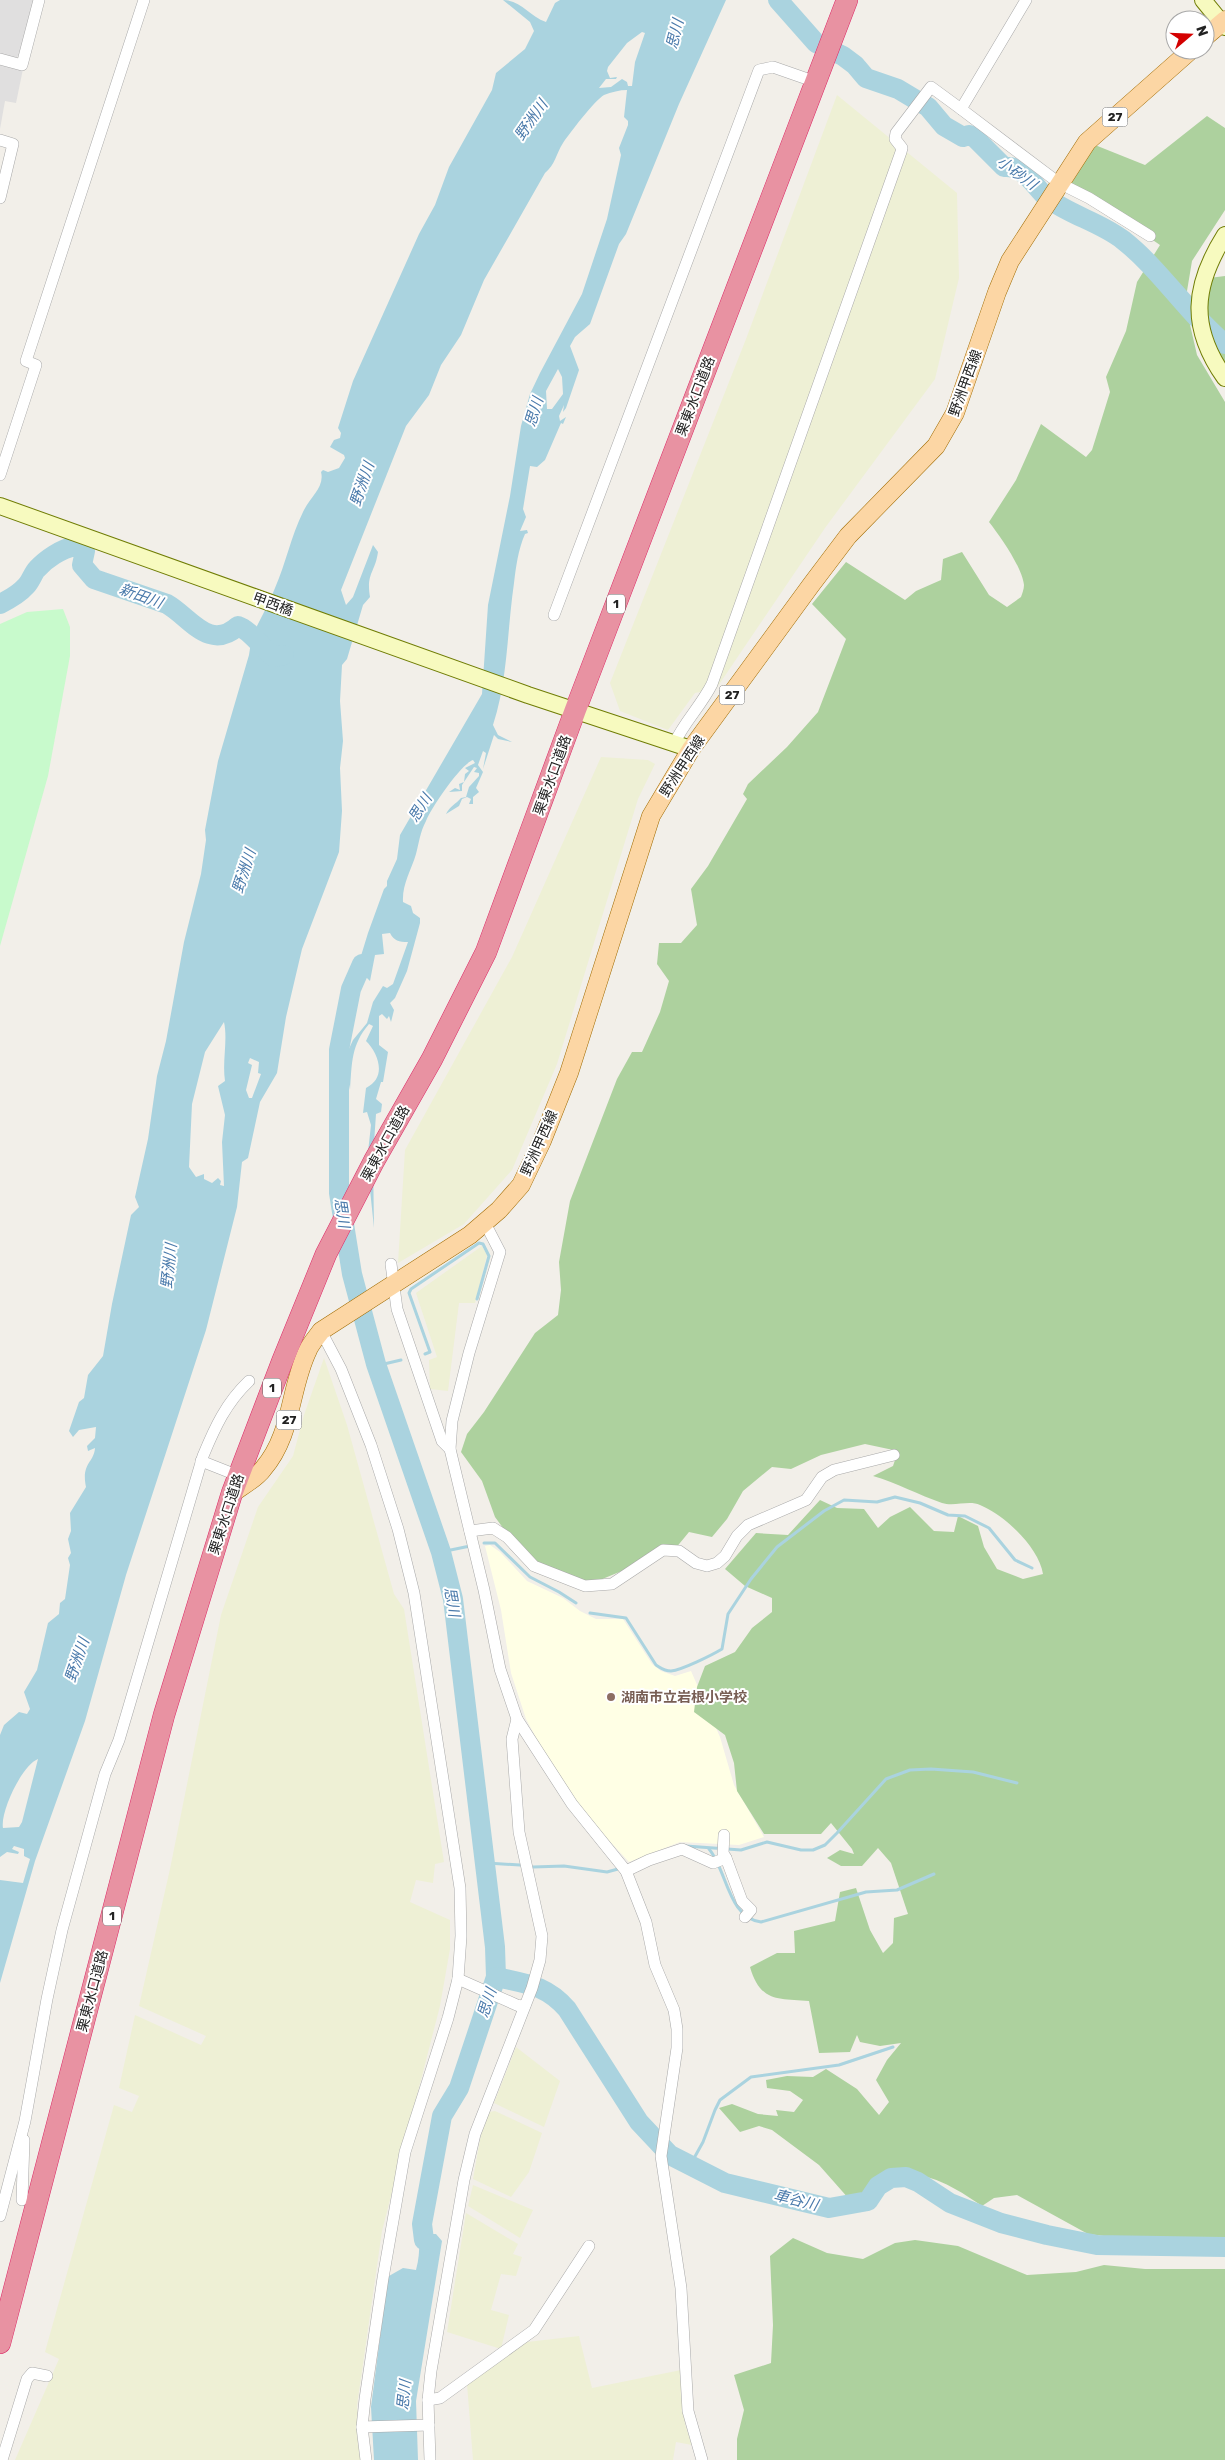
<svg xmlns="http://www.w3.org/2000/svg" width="1225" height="2460" font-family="Rubik,'Noto Sans JP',sans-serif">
<rect width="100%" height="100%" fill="#f2efe9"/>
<!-- residential -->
<g fill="#e0dfdf">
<polygon points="0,0 34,0 20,53 15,60 0,56"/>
<polygon points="0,63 23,69 16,103 5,101 0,129"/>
</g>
<!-- education -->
<polygon fill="#ffffe5" points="490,1545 500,1552 527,1581 563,1598 580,1611 596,1619 623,1619 652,1664 661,1671 675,1676 691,1671 720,1737 734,1785 764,1837 739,1845 680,1842 629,1862 591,1821 552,1767 526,1719 511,1673 501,1610 485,1546"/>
<!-- farmland -->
<g fill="#eef0d5">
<polygon points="837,95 957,193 959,278 935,379 825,528 716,689 695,693 668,730 620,711 610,683 746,339"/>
<polygon points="601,757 648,760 655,764 638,799 557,1064 512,1170 464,1224 398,1263 405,1150 512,957"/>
<polygon points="482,1246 487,1255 475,1303 459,1303 448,1391 430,1389 429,1360 437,1357 416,1293"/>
<polygon points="324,1358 347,1425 394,1594 404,1609 444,1862 435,1864 433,1883 416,1880 410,1902 450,1920 450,1949 440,2006 382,2231 357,2406 362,2460 15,2460 59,2359 45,2352 114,2105 132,2112 139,2096 119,2088 135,2015 201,2045 206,2036 139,2006 170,1869 221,1615 258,1507 293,1456 304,1415"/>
<polygon points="516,2047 560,2081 544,2127 494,2103"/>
<polygon points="495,2111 542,2133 529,2172 511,2197 473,2179 481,2134 489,2112"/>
<polygon points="473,2185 533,2210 520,2238 468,2206"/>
<polygon points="466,2213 518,2244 513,2254 522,2257 516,2276 501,2274 491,2310 509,2315 501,2349 447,2332"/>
<polygon points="579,2336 592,2388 681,2370 685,2424 692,2445 676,2442 673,2460 473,2460 467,2384 527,2342"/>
</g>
<!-- forest -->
<g fill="#add19e">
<path d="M1207,116L1225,128V210L1192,261L1185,303L1197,355L1225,402V2249L1199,2242L1136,2240L1088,2234L1017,2195L994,2198L982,2206C955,2187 930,2173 896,2172L857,2208L819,2165L772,2130L759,2126L740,2132L719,2108L732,2104L758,2114L778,2116L776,2110L794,2112L803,2100L790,2091L767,2088L766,2080L787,2076L813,2077L826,2069L857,2089L879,2115L889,2102L876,2080L887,2060L901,2043L880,2046L860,2042L857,2035L850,2052L819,2053L809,2001C778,1999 760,2002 750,1967L777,1953H795L794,1931L835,1921L840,1892L856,1888L870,1930L883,1953L893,1943L894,1918L908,1914L891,1863L878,1848L862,1866H841L827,1858L840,1850L854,1854L852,1849L831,1823L821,1834H764L737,1791L734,1763L725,1735L694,1712L697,1687L705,1666L735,1652L752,1628L772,1612V1598L745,1586L725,1569L756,1533L788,1535L820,1500L837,1508L864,1509L878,1528L890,1517L910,1507L934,1531L954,1532L958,1516L978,1526L984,1547L997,1569L1023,1579L1043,1574C1039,1548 1005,1515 980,1505C969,1500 954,1507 942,1503C919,1495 897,1483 873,1476L893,1466L898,1451L865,1444L821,1455L791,1469L772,1467L743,1491L727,1519L712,1537L689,1532L675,1549L583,1587L552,1577L520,1551L495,1517L482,1481L461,1452L467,1434L484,1412L535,1333L558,1315L561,1290L559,1262L570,1201L617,1079L632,1052H642L660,1012L669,981L657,964L659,943H681L697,925L691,889L708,866L747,799L743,794L748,784L787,747L818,712L846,639L812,604L846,562L905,600L916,591L941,580L943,559L962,552L989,595L1007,607L1021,597C1022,594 1024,589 1024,585C1022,567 1000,536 989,522L1016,480L1041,424L1086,457L1092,450L1110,392L1106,377L1126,331L1137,282L1160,245L1071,184L1095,145L1145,165Z"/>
<polygon points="1225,276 1225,369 1210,339 1207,310 1209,278"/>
<polygon points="793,2238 827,2253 863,2259 895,2243 915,2240 958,2246 1027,2275 1076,2272 1104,2265 1145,2269 1225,2269 1225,2460 737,2460 737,2439 744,2410 734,2375 771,2363 773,2325 770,2256"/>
</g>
<!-- park -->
<polygon fill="#c8facc" points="63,609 70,627 70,656 48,776 0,946 0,624 27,612"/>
<!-- water -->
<g fill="#aad3df" fill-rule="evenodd">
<path d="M503,0C521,0 529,16 546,22L555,3L560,0H726L679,104L626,234L619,244L590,324L575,337L570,346L579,370L566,408L563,412L564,405L559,416L560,421L566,417L563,424L561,423L545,460L537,467L530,466L523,509L526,517L520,531L527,530L528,533L525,534C518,550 516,567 514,583C507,631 508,679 493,725L498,735L512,742L498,739L494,735L483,769L486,753L483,751L478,765L483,772L476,788L479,792L473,797V804H469L471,799L467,797L462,799L459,806L446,814C450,806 456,804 461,798L466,797L469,787L479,776V773L474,772L477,768L474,767L462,785V791L449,792L455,788L460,790L459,784L464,782L465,774L469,771L465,768L475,763L473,760C461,764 431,808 426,821C420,832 419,843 416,854C411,871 402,884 403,902L411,906L413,913L420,918V923L407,971L395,998L390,1003L394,1010L391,1022L389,1016L387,1019L382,1014L379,1016V1045L388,1052L383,1082H381L376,1099L382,1104L381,1112L376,1114L373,1158L374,1228L367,1161L371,1125L367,1112L363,1113L366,1088C387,1078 379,1054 366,1041L373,1026L369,1024C351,1045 352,1063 350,1090L348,1079L342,1085L346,1074L342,1064L353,1040L367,1023L373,1002L383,986L387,988L393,984L408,942C399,942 394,941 390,933L382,934L384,954L375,955L370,981L361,972L353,989L348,1029L342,1035V1046L341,1034L349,995L368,933L384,889L387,886V881L397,859L400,835L482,694L488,605L510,496L521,426L530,394L540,373L582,294L607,219L621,155L619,148L628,125V121L624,117L627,90C620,90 611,92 604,95C595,100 569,134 563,143C556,154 555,165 545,173L484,280L461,335L441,365L429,395L406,426L341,590L346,605L353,597L373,545L378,552C375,573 366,573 370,597L363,605L347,659L342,665L340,701L343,741L340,768L342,811L339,852L302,949L286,1017L277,1073L260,1102L248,1158L242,1162L237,1207L206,1330L126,1575L85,1721L35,1861L0,1983V1880L23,1883L30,1859L24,1856V1849L14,1846L12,1849L19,1852L18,1854L7,1852L0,1857V1735L4,1725L19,1712L27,1714L30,1709L24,1692L37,1670L48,1623L59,1614L60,1603L65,1599L70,1565L68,1558L71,1553L68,1539L71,1531L70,1513L86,1487C81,1463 94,1463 95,1448L88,1451L87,1446L95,1438L96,1427L79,1430L73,1437L69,1431L79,1402L84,1398L88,1375L103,1356L112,1304L131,1215L139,1207L135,1197L148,1139L157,1076L166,1041L184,942L201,874L206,840L205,830L218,761L249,655L251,642L243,633L221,643L219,640L240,630L246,633L259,647L263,645L262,635L257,631V626C263,614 270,601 275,588C286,563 291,536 303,512C310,497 325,487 321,472L323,470L328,472L339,468L345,458L344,455L330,447L334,440L340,438L341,433L338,428L353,381L419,234L435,205L449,167L492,90L496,73L525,49L534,31L530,22ZM642,32L645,33L635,62L632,86H628L627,82L622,79L611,87L599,88L606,79H616L617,77L610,78L607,71L608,67L627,43ZM558,369L562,377L563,394L552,409H547L546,391ZM224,1022C228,1041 222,1061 225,1081L218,1086L225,1115L222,1142L224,1186L220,1185L221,1181L218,1178L212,1183L204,1179V1174L196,1177L189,1167L192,1104L205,1052ZM250,1058L259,1062L258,1073L261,1074L252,1098H249L246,1090L252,1065L248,1063ZM38,1759L22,1822L19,1827L3,1828C0,1812 22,1765 38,1759Z"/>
<path d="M423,2213L428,2234H436L442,2241L416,2401L418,2460H374L371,2407L387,2284L389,2276L403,2268L416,2270C422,2250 417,2231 423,2213Z"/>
</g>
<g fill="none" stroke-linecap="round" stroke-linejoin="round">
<!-- stream -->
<g stroke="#aad3df" stroke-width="3">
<polyline points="425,1354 430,1352 409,1293 411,1289 479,1243 483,1244 489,1256 477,1299"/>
<polyline points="376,1364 384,1364 401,1360"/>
<polyline points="484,1543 495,1543 530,1577 559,1592 576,1603"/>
<polyline points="441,1552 470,1546"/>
<path d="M590,1613L626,1618L656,1665C661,1668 664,1671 671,1671C682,1670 712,1655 722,1649L728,1614L751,1579L777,1547L824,1511L844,1500L877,1502L895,1497L920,1503L948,1515L965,1516L989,1528L1015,1560L1032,1568"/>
<polyline points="686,1846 741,1850 767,1842 801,1850 813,1850 825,1845 837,1833 886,1779 910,1770 931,1769 973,1772 1017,1783"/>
<path d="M709,1849C727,1870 728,1918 761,1922L866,1892L897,1890L934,1874"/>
<polyline points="487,1863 520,1865"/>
<polyline points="533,1867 564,1866 607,1872 618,1869"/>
<polyline points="686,2163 693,2160 703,2142 715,2110 720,2100 751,2077 839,2065 893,2047"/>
</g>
<!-- river -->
<g stroke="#aad3df" stroke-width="20">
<path d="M778,0L816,43L843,56L855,65L866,78L898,89L928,107L944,126L963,137L969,135L975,138L1004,167C1024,165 1034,186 1046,197C1069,215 1100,222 1123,240C1161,270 1187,313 1225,344"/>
<path d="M0,604C10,599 19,594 26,586C31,581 33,573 37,569C46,559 61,549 75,546L85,551L82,565L94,579L167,604C190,617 209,652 238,626C250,630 262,648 274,657L284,655"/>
<polyline points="362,964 351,989 339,1050 339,1193 352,1274 376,1364 441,1552 453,1599 495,1947 496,1977 459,2088 442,2116 422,2224 424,2240"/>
<path d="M496,1977C527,1984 546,1985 567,2009L639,2122L670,2155L725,2183L829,2208L868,2201L878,2186L891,2178L906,2177L918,2182L950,2203L1001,2223L1047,2235L1097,2245L1225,2247"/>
</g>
<defs>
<g id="street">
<polyline points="0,59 22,65 39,0"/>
<polyline points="961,109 1059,183 1089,198 1150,236"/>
<polyline points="0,140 13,144 0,198"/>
<polyline points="0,475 36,365 26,361 144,0"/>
<polyline points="554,615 759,70 773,67 816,82"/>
<path d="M674,744C684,722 701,706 712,684L901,152L902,148L895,139L896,133L931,87L961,109L1026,0"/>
<polyline points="485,1223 500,1252 469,1353 452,1421 450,1449 484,1590 500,1669 517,1719 572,1804 626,1871 646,1922 655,1965 674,2010 677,2029 677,2048 661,2156 681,2288 688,2411 702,2460"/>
<polyline points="391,1264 397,1309 442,1441 450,1449"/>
<polyline points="321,1331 341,1369 371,1445 398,1529 414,1593 460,1888 461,1936 458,1979 448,2018 405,2152 383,2278 365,2399 362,2427 366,2460"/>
<polyline points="201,1461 239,1476"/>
<polyline points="470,1531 493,1528 507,1537 534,1566 585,1586 612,1584 663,1550 679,1551 696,1563 707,1566 717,1563 725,1556 737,1536 748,1525 806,1500 822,1477 834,1470 894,1455"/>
<polyline points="724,1835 723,1853 726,1858"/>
<polyline points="626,1871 649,1860 682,1849 713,1863 726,1858 742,1901 751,1910 745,1917"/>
<polyline points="458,1979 519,2006 525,2005"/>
<polyline points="22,2200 24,2140"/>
<path d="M0,2216L25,2121L47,1999L62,1930L105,1774L119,1740L203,1456C215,1427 226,1403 249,1381"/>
<polyline points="428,2400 440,2398 534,2330 589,2246"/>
<polyline points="362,2427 429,2425"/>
<polyline points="2,2460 27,2379 32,2373 47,2376"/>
<polyline points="430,2460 428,2400 431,2371 464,2180 475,2134 532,1988 540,1960 542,1936 519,1832 512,1739 517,1719"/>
</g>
<g id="secondary">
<polyline points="1203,0 1225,27"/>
<path d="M1225,235C1193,286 1189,327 1225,378"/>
<polyline points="0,506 528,695 691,749"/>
</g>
<g id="primary">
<polyline points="1205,37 1225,20"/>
<path d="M232,1493C242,1486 256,1479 263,1469C293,1434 289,1389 308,1350C311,1343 317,1337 321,1331L470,1235L499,1210L521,1185L542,1141L569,1073L651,816L691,749L811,585L848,536L936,446L955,413L997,292L1010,261L1087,142L1191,50"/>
</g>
<polyline id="highway" points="0,2343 164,1715 232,1493 282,1362 326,1254 374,1161 432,1059 486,952 575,711 847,0"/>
</defs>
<!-- street casing -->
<use href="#street" stroke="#a9a9a9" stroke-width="12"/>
<!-- secondary casing -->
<use href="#secondary" stroke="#707d05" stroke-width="18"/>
<!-- primary casing -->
<use href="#primary" stroke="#a06b00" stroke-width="19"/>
<!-- highway casing -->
<use href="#highway" stroke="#dc2a67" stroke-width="22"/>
<!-- street -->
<use href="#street" stroke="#fff" stroke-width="11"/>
<!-- secondary -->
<use href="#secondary" stroke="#f7fabf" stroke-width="16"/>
<!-- primary -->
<use href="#primary" stroke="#fcd6a4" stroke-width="18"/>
<!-- highway -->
<use href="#highway" stroke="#e892a2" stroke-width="21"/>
</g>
<!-- markers -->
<circle fill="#8d6e63" stroke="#fff" stroke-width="2" cx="611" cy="1697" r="5"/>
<g text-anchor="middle" stroke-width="4" stroke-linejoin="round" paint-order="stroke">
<!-- shield labels -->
<g fill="#fff" stroke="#646464" stroke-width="1">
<rect x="1102.5" y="107.5" width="25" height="19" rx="4"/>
<rect x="607" y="594.5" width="18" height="19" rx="4"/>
<rect x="719.5" y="685.5" width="25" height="19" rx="4"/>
<rect x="263" y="1378.5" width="18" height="19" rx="4"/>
<rect x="276.5" y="1410.5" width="25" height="19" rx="4"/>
<rect x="103" y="1906.5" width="18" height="19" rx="4"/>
</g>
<g font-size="12" font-weight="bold" fill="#222">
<text x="1115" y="121">27</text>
<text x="616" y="608">1</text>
<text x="732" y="699">27</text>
<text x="272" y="1392">1</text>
<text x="289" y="1424">27</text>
<text x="112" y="1920">1</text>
</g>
<!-- street labels -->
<g font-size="14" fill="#222" stroke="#fff">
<text transform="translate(965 383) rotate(-70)" y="5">野洲甲西線</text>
<text transform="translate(695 396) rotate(-69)" y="5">栗東水口道路</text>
<text transform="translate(273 604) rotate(20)" y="5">甲西橋</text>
<text transform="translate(682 766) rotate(-57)" y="5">野洲甲西線</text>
<text transform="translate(552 775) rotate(-70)" y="5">栗東水口道路</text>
<text transform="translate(385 1143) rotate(-61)" y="5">栗東水口道路</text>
<text transform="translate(539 1143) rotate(-66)" y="5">野洲甲西線</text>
<text transform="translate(226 1514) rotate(-72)" y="5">栗東水口道路</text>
<text transform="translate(92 1991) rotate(-75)" y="5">栗東水口道路</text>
</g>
<!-- education labels -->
<g font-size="14" font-weight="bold" fill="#785e54" stroke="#fff" text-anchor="start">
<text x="621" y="1702">湖南市立岩根小学校</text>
</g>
<!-- water labels -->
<g font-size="15" font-style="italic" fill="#4a7aab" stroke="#fff">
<text transform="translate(675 34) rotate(-76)" y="5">思川</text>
<text transform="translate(531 120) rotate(-55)" y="5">野洲川</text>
<text transform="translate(1017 173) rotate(36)" y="5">小砂川</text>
<text transform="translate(534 412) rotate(-73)" y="5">思川</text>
<text transform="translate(362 484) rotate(-71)" y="5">野洲川</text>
<text transform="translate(141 596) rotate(20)" y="5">新田川</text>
<text transform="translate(420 808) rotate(-58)" y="5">思川</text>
<text transform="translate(244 871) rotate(-72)" y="5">野洲川</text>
<text transform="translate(342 1213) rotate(81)" y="5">思川</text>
<text transform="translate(169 1266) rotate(-84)" y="5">野洲川</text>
<text transform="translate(452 1602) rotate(80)" y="5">思川</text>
<text transform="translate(77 1660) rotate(-71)" y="5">野洲川</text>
<text transform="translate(487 2003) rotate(-72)" y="5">思川</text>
<text transform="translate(796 2200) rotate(14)" y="5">車谷川</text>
<text transform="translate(404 2395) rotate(-84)" y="5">思川</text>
</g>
</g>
<!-- north arrow -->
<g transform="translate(1190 35) rotate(71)"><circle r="24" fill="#ffffff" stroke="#a7a7a7"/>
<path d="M0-4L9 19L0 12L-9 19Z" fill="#d40000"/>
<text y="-8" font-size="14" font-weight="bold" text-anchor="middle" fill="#222222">N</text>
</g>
</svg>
